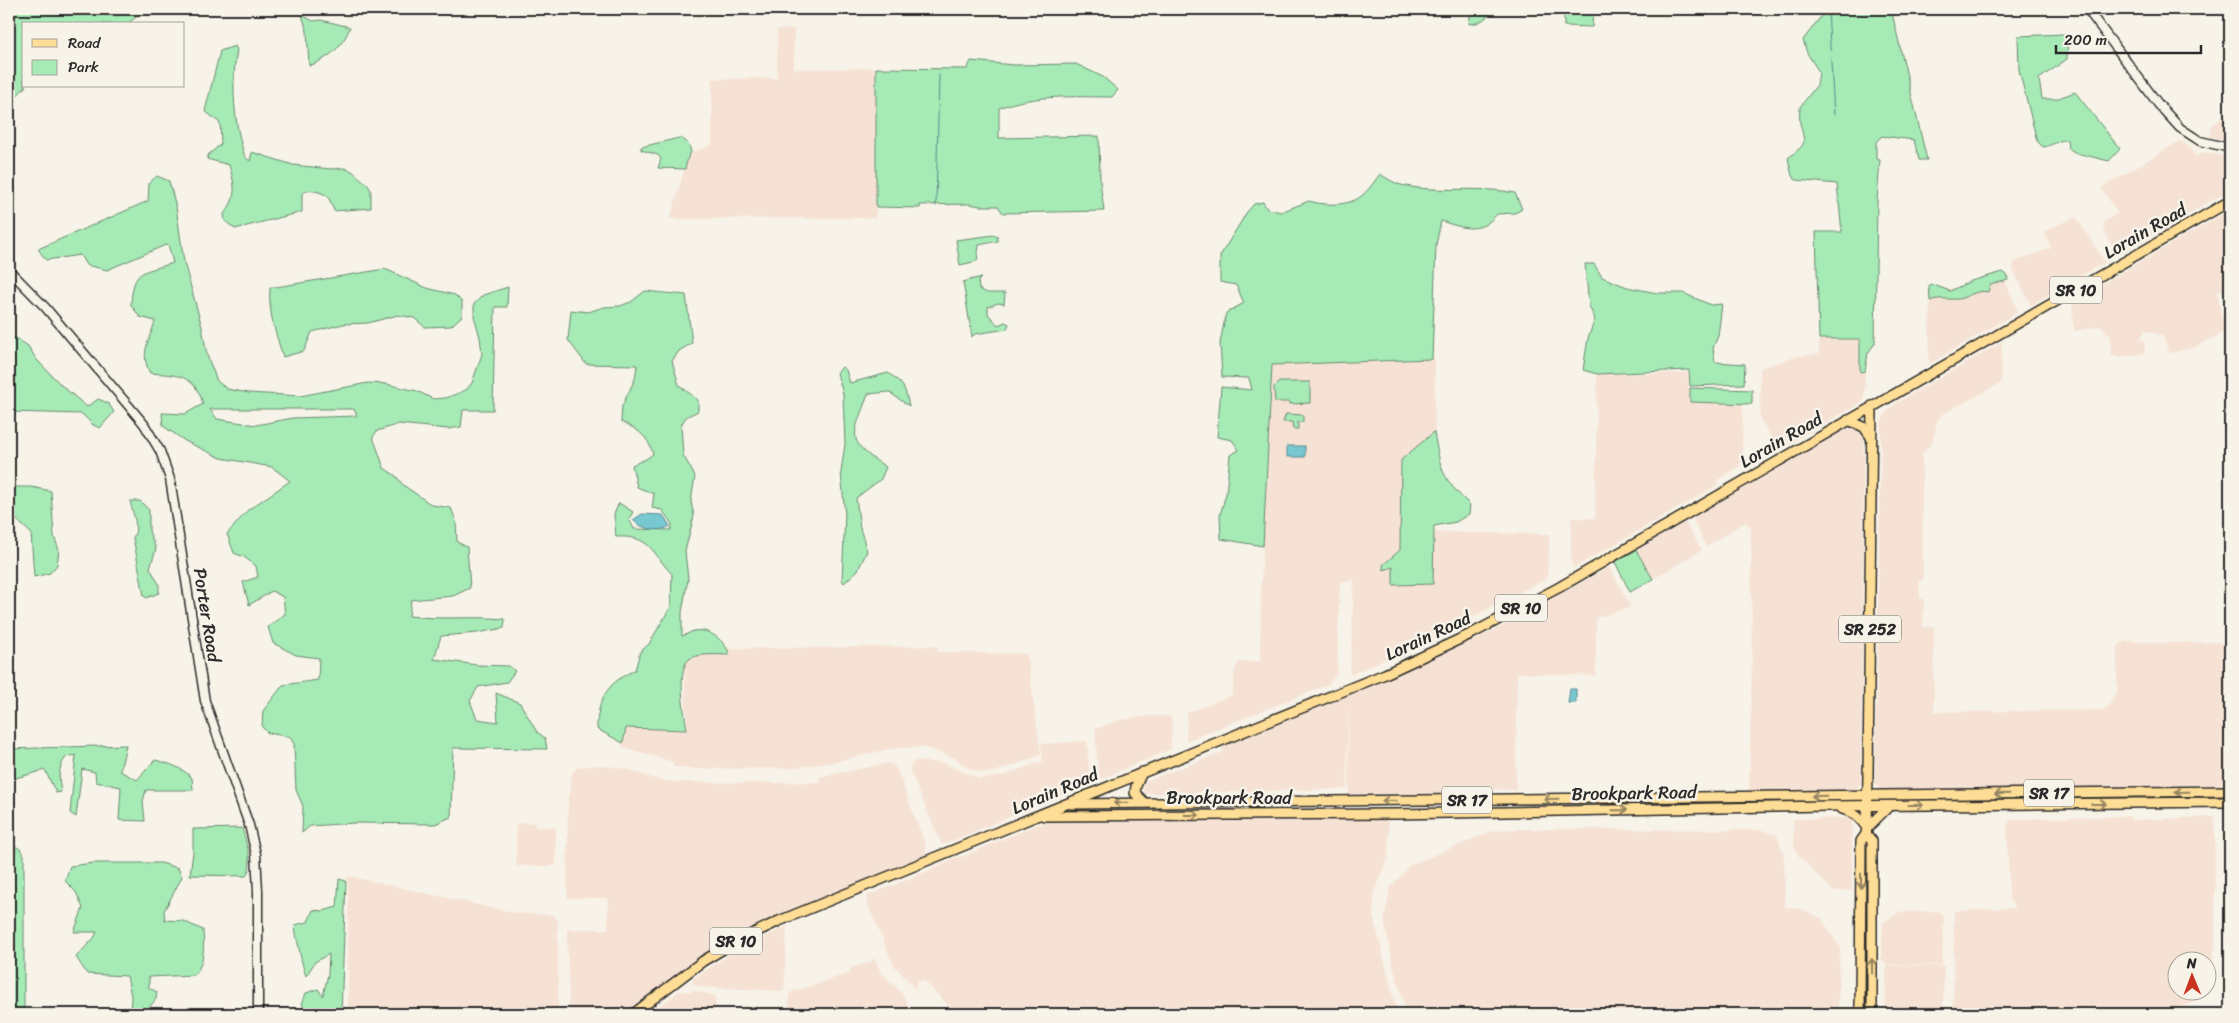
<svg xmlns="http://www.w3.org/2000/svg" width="2239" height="1023" font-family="Sriracha,sans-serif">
<rect width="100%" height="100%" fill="#f7f3e8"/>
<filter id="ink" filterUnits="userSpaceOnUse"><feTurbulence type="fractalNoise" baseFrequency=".02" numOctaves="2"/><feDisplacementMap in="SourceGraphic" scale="10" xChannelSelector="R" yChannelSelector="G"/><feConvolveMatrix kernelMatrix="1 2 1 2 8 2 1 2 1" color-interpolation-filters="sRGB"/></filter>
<g filter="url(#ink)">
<!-- built -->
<g fill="#f6e2d5">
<polygon points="777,29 794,29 794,69 876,68 876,218 670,219 689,154 712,145 712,79 777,78"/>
<polygon points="2230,113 2230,141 2210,137 2212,125"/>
<polygon points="2180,141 2186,144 2196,157 2204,152 2230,157 2230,190 2117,255 2103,228 2105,225 2103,222 2118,213 2101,188"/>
<polygon points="2230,210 2230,243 2227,244 2230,259 2230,289 2217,292 2225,332 2193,348 2169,353 2163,336 2145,330 2140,340 2145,340 2145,353 2123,357 2111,356 2111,336 2101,326 2074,331 2072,301"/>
<polygon points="2076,217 2105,262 2031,305 2013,270 2014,262 2051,248 2044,231"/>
<polygon points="2004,277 2018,312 1929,364 1930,293"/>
<polygon points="1819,339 1860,339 1860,372 1865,371 1864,401 1779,450 1760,419 1760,368 1798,356 1819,354"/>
<polygon points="2002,342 2001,383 1943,414 1937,420 1933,441 1922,455 1923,581 1919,581 1920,598 1924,599 1923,627 1934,627 1934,712 2103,710 2108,707 2117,691 2117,652 2118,646 2122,643 2127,641 2163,643 2230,642 2230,785 2110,787 2103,790 1882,791 1875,784 1881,423 1886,413 1896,403"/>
<polygon points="1435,359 1434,532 1550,534 1547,578 1436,636 1350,675 1354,580 1340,582 1337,674 1327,685 1186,741 1187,713 1232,695 1235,669 1239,662 1260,661 1261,583 1272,364"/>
<polygon points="1688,373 1690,402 1743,404 1742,459 1740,466 1717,481 1718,485 1574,568 1571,562 1571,518 1595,518 1597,374"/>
<polygon points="1852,426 1856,426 1863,432 1864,436 1861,783 1853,793 1749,792 1752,652 1751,528 1745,522 1706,547 1692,518"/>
<polygon points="1685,522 1702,550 1653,579 1636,550"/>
<polygon points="1609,567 1631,607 1596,618 1596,676 1517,673 1516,790 1479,789 1479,797 1387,796 1349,798 1347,705 1347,789 1144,794 1143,787 1146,781 1223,752 1222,747 1342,698 1499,628"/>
<polygon points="937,646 938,652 1027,654 1041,755 995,772 984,773 968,768 955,758 923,747 889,749 834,762 791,768 698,769 673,767 673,762 622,747 626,728 687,730 683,649"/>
<polygon points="1146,716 1170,716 1172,720 1171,749 1101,779 1098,774 1095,729 1120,720"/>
<polygon points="1087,741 1090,780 1089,784 942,845 909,769 914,761 922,761 942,763 980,779 1002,776 1043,761 1041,744"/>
<polygon points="888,763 893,765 897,770 926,846 926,855 745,930 687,966 624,1014 622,1012 618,1014 569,1014 567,929 608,929 608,898 567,898 568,796 570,795 572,773 578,767 599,765 627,769 655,779 674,782 748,783 819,782 820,777"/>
<polygon points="2130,816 2130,820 2215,817 2215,945 2211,978 2207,990 2206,960 2176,960 2176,990 2206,990 2204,996 2188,1005 2160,1011 2160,1014 1953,1014 1954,911 2016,908 2009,899 2007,823 2012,819"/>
<polygon points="1382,817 1389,824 1388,858 1375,891 1373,916 1398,1014 954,1014 951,1008 924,981 917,981 915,989 893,964 867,903 867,898 869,895 947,863 950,859 964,856 1036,825 1065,818"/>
<polygon points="1852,818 1852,891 1833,891 1797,854 1794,846 1793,819"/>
<polygon points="516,823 535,823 535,827 556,827 556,866 516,866"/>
<polygon points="1514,829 1761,830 1777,835 1784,855 1785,907 1802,909 1821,918 1840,947 1838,1014 1407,1014 1394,969 1384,921 1390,888 1410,865 1493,831"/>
<polygon points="348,876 515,913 552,915 556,918 558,920 558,1014 348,1014"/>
<polygon points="1940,911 1944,917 1942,965 1887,965 1881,959 1883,923 1890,918 1899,912"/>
<polygon points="787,926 784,991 699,987 692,983 693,979 735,951"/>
<polygon points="874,958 881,972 904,996 912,1014 833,1014 833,1008 789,1008 789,993 850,973 851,968 871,962"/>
<polygon points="1888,966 1944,966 1943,1014 1885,1014 1886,972"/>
<polygon points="692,990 715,996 716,1014 650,1014 679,991 690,992"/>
</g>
<!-- green -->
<g fill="#a6eab5" stroke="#688a70" fill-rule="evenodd">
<polygon points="9,9 147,9 127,24 24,24 24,86 26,86 14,99 9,111"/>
<path d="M1471,9H1493C1488,18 1479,24 1469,24Z"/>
<polygon points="1564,9 1593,9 1592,27 1564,26"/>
<path d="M1823,9H1891L1927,160H1919L1914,140L1882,136L1876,142V159L1880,160L1877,201L1875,343L1868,353L1865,371L1860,372V339H1819L1816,232H1842L1837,184L1796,180L1792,176L1788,158C1808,142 1805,146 1800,123C1799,118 1800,112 1800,107L1817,85L1819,72L1807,53L1803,40L1822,15Z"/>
<path d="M302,15L313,21L321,20L350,27C343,47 328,59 309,66L307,31Z"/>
<path d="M2065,34L2068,36L2067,59L2039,79L2042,99H2056L2075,92L2120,149L2109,161L2076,153L2068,148L2067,140C2057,140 2052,146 2043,147L2037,141L2019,70L2018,36Z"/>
<path d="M235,46L237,50C231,85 234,124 245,157L250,161L252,152L293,165L331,169L344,168L352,171L367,184L371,190V208L334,211L328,196C320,192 310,188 302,193V212L235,229L225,221L224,214C238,197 235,185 229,165L207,159L208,155L221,144L220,123L205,111L220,51Z"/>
<path d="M971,61L1014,65L1076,64L1103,77L1118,90L1112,97C1074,97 1035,94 999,108V138L1099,136L1100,181L1104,211L1003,213L998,206H980L969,204L920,205V208L876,207V68L967,69Z"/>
<path d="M679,138C687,140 690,145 691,153L689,154L685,169L658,168L661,159L658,155L641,150V147Z"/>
<path d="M1380,174C1386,178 1394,183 1401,185C1438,194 1478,185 1515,193L1522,209L1515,213L1497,214C1480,235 1463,228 1441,221L1436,245L1432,359L1272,365L1263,546L1221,539L1220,515L1226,494L1230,455L1239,450L1232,440L1217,437L1221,387L1252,390L1249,378L1222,377L1220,343L1226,313L1244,303L1236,285L1220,282V256L1247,212L1254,204L1263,202L1267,209L1281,212L1309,201C1322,205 1342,206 1355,200C1366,195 1373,183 1380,174Z"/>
<path d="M157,176L169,181L176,207L184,262L202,327L207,355L217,381L227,389L249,393L300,396L368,383L386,384L417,391L433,399L446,398L466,390L472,383L482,354L480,337L474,316V304L483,295L508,287L507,307H495L493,410H463L461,427L448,429L399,424L377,431L373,437L384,468L396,476L403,485L432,505L451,508L456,521L457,542L467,547L470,588L453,596L411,600L409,616C441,620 473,616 505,619L504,628L477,633L441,636L434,659L477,665L509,666L515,671L507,682L478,687L470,701L477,719L498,722L496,693L520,703L537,732L545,738L547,749L453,748L451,817L435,824L354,823L310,826L302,833L303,806L296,790L294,744L290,737L268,733L262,727L263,711L283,685L318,680L319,658L296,655L273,643L268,627L285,614L283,597L272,591L249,605L243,582L258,577L256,566L244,557L234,553L227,534L248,510L290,481L272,467L221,458L185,441L163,426L162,413L185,414L203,404C195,374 177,375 150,373C139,353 150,340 155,321L140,317L131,305C133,268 142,273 173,263L168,244L107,270L86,265L80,255L46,260L38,249L148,201L149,183ZM210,409H354L357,416L293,418L256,425L217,419Z"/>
<polygon points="994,235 997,236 998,241 979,245 977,261 960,265 956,240"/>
<polygon points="1585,264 1594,264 1602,277 1627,287 1657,293 1683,293 1711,305 1722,304 1718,336 1713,348 1715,362 1745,364 1744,384 1690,386 1689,370 1597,374 1583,370 1588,338 1595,319 1589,306"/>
<path d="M385,269L427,288L455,295L462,302V316L451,326L425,327L414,318L398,315L368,323L343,324L312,332L304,351L283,357C276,333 268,314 270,288Z"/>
<path d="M2003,272L2007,275L2008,280L1990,285L1988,292C1977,289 1969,297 1958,299C1948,300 1939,297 1930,301L1929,286L1931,284L1950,291L1971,281Z"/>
<polygon points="977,278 981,278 978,281 979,289 987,293 1005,293 1004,304 998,303 988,307 988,314 998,325 1005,322 1009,324 1007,329 975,334 972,337 963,282"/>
<path d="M645,291L686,295L692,343L679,351L672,361L679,385L698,400V411L686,417L681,425L683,455L695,476L691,502L694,516L685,551L688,579L682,612V636C686,635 690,632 694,631C710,628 725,641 730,655C718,655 702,653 691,658C675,665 685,716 687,730L626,728L623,743L597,729C597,699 608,682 635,670L640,652L649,644L671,606L672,574C651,552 651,535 616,537L614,514L619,503L633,512L629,519L634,529L671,530L672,524L662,510L652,508L654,494L637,487L632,465L646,459L653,454C648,436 638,429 621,422L622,406L635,379L637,365L586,364L568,340L571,310L588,312L604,307L620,306L631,302Z"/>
<polygon points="9,333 28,346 37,360 61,385 87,407 98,399 108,403 114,412 100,428 93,425 82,414 9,412"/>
<path d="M842,367L846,370L850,383L888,373C904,384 905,387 909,406L889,392L868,394C853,437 844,440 886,467L881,479L856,498L860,528L867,551L858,570L844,583L842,580L845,515L841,472L845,444L843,394L837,373Z"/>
<polygon points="1279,382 1310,382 1310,403 1290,404 1290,402 1275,402 1274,387"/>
<polygon points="1690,388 1752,390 1752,404 1690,402"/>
<polygon points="1286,414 1303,415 1303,422 1298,422 1298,429 1293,429 1292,422 1283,422"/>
<path d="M1434,432C1441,471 1441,477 1470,505L1469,514L1456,522L1434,526L1433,584L1393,585V567L1384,570L1383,565L1400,550L1401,460Z"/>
<path d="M9,487H31L51,491L54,536L59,550L57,565L50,573L34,577L31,533C12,517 9,512 9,487Z"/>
<path d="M130,501H140L149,510V531L156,549L150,568L159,584V593L146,598L144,596L133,537C140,528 132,512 130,501Z"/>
<polygon points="1636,550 1653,579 1630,592 1615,562"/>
<path d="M126,745L120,771L137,780L155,760C171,764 181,767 192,778L193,790H146L143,801L145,821L119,820L121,787L96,782L95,772L82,769L76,817L70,813L76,755L66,757C57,769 59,779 61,792L56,793L45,770L9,780V749Z"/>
<path d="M242,828C245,841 255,864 246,876L190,875L193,852V829Z"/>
<path d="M9,846C17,846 21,848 24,855V1014H9Z"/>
<path d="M94,863H161L178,868L182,877L164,911L165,920L183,921L203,930C204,946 205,964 194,975L149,977V988L157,992L156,999L148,1009L147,1014H130L131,996L127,976L87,974L76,957L94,938L97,932H74L83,908L76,892L65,881L70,866Z"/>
<path d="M339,879L346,881L341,1014H316L306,1011L302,1004L306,993L318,989L323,996L328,974L329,954L315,962L306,976C303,970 295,932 295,925L308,922L313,910L323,911L337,907Z"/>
</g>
<!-- water -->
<g fill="#78c8d2" stroke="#59898f">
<rect x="1287" y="446" width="18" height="11"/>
<path d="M642,514L663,515L670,526C659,533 641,529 633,520Z"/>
<polygon points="1570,689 1576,689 1576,703 1568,703"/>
</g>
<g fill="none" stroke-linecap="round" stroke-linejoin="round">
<!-- stream -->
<g stroke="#59898f" stroke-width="1">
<polyline points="1828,9 1834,115"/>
<polyline points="936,206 939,75"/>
</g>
<defs>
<g id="secondary">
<polyline points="2087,9 2159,105 2180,128 2200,141 2230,148"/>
<polyline points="9,270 45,307 144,424 160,451 170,479 205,701 249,825 256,854 258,891 258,1014"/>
</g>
<g id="primary">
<polyline points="1848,420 1864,427 1871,437"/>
<polyline points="1142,772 1136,786 1135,793 1145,803"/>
<polyline points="1071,804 2230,791"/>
<path d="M1842,809C1854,812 1860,818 1867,828"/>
<polyline points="1044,816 1396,814 1827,806 2230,802"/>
<polyline points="1867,828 1889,806"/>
<polyline points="1866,834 1872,841 1872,1014"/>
<polyline points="633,1014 703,961 735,942 779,921 1385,674 1473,633 1558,588 2230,201"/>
<polyline points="1860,1014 1861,841 1866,834 1867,828 1868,775 1872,406"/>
</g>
</defs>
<!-- secondary casing -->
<use href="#secondary" stroke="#2b2b2b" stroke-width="11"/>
<!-- primary casing -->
<use href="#primary" stroke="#2b2b2b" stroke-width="12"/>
<!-- secondary -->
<use href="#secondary" stroke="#f7f3e8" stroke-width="8"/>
<!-- primary -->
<use href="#primary" stroke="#fedd96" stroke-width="9"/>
</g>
<!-- one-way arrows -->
<defs><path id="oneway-shaft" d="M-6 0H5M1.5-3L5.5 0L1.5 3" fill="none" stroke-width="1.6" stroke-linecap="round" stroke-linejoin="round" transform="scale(1.25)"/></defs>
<g stroke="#948460">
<use href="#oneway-shaft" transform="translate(2182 792) rotate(179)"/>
<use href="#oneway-shaft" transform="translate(2002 794) rotate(179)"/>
<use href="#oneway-shaft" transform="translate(1819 796) rotate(179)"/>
<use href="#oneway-shaft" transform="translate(1551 799) rotate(179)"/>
<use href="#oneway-shaft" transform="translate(1389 801) rotate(179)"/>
<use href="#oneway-shaft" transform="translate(1121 803) rotate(179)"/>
<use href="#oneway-shaft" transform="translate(2099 804)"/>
<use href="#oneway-shaft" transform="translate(1916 805)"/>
<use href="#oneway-shaft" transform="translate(1620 810) rotate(-1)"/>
<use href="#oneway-shaft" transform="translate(1192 815)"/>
<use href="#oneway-shaft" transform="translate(1861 881) rotate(90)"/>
<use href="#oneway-shaft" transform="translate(1872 966) rotate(-91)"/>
</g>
</g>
<g text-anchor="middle" stroke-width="5" stroke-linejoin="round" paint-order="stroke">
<!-- shield labels -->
<g fill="#f7f3e8" stroke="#686764" stroke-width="1">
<rect x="2050" y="276.5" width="52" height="27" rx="4"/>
<rect x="1495" y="594.5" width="52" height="27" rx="4"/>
<rect x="1839" y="615.5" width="62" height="27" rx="4"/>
<rect x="2024" y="779.5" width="50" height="27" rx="4"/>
<rect x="1442" y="786.5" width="50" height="27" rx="4"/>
<rect x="710" y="927.5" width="52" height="27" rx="4"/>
</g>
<g font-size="16" font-weight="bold" fill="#2b2b2b">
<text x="2076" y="296">SR 10</text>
<text x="1521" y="614">SR 10</text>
<text x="1870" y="635">SR 252</text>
<text x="2049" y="799">SR 17</text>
<text x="1467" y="806">SR 17</text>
<text x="736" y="947">SR 10</text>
</g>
<!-- street labels -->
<g font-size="18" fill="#2b2b2b" stroke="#f7f3e8">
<text transform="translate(2145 231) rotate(-30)" y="6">Lorain Road</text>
<text transform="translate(1781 440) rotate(-30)" y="6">Lorain Road</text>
<text transform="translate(207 615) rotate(81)" y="6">Porter Road</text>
<text transform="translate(1428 636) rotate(-25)" y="6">Lorain Road</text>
<text transform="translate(1055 791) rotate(-23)" y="6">Lorain Road</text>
<text transform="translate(1634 793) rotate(-1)" y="6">Brookpark Road</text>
<text x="1229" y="804">Brookpark Road</text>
</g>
</g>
<!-- margin -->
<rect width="2239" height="1023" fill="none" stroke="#f7f3e8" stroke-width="30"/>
<rect x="15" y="15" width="2209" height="993" fill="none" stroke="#2b2b2b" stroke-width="2" filter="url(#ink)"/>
<!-- legend -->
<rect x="22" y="22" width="162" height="65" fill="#f7f3e8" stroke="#a5a39c"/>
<rect x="32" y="39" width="25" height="8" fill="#fedd96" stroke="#a5a39c"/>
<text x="68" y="48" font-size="15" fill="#2b2b2b">Road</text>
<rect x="32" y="60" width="25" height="15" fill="#a6eab5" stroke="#a5a39c"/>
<text x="68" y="72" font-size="15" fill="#2b2b2b">Park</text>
<!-- north arrow -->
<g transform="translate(2192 976) rotate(359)"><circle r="24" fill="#f7f3e8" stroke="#a5a39c"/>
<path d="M0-4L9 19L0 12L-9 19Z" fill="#c8321e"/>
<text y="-8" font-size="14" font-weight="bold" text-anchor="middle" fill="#2b2b2b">N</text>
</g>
<!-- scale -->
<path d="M2056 45v8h145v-8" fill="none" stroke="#2b2b2b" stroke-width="2.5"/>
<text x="2064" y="45" font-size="15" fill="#2b2b2b" stroke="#f7f3e8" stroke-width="4" paint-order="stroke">200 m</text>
</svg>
